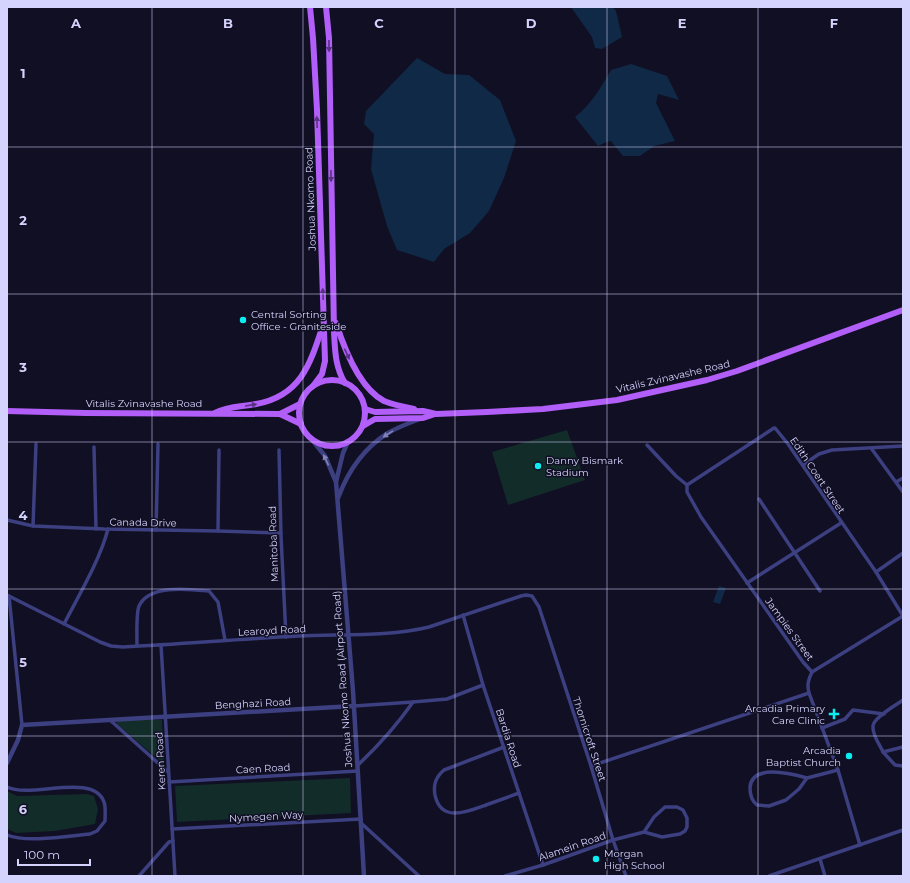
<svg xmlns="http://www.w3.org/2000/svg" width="910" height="883" font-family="Montserrat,sans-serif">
<rect width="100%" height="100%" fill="#110f23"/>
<!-- green -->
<g fill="#122c29">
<polygon points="567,430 585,480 508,505 492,452"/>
<polygon points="121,720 162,720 164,758 162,761 159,760 117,724 117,721"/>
<polygon points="350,778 351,813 177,822 175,786"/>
<polygon points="7,791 17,796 87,794 94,796 98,809 95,824 55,831 16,833 7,829"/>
</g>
<!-- water -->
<g fill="#102946">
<polygon points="571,7 613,7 616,11 622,37 602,49 595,48 592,37"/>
<polygon points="417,58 445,74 469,75 500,100 516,141 504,178 489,211 470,233 444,249 434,262 397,250 387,226 371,169 374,134 364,124 366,111"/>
<path d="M631,64L667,76L679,100L658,94L656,103L675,141L654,146L640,156H623L611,141L606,142L598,146L575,117C591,105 601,87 611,70Z"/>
<polygon points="719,586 726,588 720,604 713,602"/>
</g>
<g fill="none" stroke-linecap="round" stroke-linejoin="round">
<!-- minor -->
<g stroke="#3c3f80" stroke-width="3.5">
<polyline points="647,445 676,476 687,485"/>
<polyline points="94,447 96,529"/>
<polyline points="871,448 903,492"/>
<polyline points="279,450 281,536 286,637"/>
<polyline points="803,465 819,454 832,450 903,446"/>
<polyline points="896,482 903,478"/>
<polyline points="759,499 820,591"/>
<polyline points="7,520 33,526 104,529 218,531 281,533"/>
<polyline points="33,526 36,444"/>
<polyline points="156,530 158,444"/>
<polyline points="218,531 219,450"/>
<polyline points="876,572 903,553"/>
<polyline points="747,583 841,523"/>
<path d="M7,595L100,642L111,646L123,647C182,644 240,639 299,636C341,634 389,637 429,627L521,596L526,595L532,596L539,607L591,766L613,840L626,876"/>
<polyline points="9,596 22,725"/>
<polyline points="463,615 483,685 543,865"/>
<path d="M64,624C79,595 100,560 108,529"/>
<polyline points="161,645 175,876"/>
<path d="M137,646C137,638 136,613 139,606C149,584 189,589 209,591L218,602L225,640"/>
<polyline points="812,672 903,616"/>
<path d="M903,700C896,705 873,718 873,726C872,735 880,745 883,752L903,747"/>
<polyline points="354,706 413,702 447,699 483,685"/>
<polyline points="110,720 168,772"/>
<polyline points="822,728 845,719 853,710 884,714"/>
<path d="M504,747L444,770C436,777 433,784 435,795C441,823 467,812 486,805C497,801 508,797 519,793"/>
<polyline points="883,752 895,765 903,766"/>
<path d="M358,765C378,746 397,725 413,702"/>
<polyline points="591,766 809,693"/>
<path d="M807,778C792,774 751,763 750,788C750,795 752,801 757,805L769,806L786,800L799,789L807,778L838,770"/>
<polyline points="169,782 358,771"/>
<path d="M7,787C31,799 93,772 104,802C106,807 105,815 105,821L97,831L90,834C68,836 27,843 7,835"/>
<polyline points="361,823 419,876"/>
<polyline points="172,829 361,819"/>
<path d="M860,845L838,770L809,693C807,685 808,680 812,672L803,662L701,517L687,492V485L774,428H775L788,444L876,572L903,616"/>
<polyline points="820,859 825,876"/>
<polyline points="139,876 169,842 173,841"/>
<polyline points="505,876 543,865 613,840 644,832 662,837 680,834 685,831 687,827 687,818 683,810 677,807 665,807 654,817 644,832"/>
<polyline points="769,876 903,830"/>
</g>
<!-- tertiary -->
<g stroke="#3c3f80" stroke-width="4.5">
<polyline points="313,441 325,456 336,482 353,691 364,876"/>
<polyline points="336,482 343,453 348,442"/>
<path d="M338,498C348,471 364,448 388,433C398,427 409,423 420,419"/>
<polyline points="7,763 18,740 22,725 354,706"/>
</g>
<!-- primary -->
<g stroke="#b25ef8" stroke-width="6">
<polyline points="310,7 313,38 317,110 325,361 322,374 313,386"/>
<path d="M326,7L329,38L334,332C335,350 335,367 345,383"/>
<path d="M336,323C344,348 359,388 384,401C394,405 404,407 414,409"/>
<circle cx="332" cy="413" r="33"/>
<polyline points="365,409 375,412 423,411 436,414 487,412 543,409 617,400 707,380 737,371 903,310"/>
<polyline points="7,411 85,413 280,414 301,424"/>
<path d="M215,413C228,406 242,407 256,404C300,396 310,365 322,328"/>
<polyline points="280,414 300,404"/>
<polyline points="363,426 375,419 423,418 435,414"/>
</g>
</g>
<!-- one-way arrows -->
<defs><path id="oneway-solid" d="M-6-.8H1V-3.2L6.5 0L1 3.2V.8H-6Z"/></defs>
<g fill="#593383">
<use href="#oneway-solid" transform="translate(329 46) rotate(89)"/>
<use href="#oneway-solid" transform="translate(317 122) rotate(-92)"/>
<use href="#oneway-solid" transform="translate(331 176) rotate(89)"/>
<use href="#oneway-solid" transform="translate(323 294) rotate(-92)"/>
<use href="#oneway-solid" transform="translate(347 354) rotate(65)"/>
<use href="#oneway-solid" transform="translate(251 405) rotate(-9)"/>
</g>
<g fill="#8082b8">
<use href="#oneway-solid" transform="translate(388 434) rotate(148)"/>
<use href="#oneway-solid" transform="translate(326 460) rotate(-115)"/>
</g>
<!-- grid -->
<path fill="none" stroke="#d4d3fd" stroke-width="1" stroke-opacity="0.55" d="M152,7V876M303,7V876M455,7V876M607,7V876M758,7V876M7,147H903M7,294H903M7,442H903M7,589H903M7,736H903"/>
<!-- markers -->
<g fill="#0aeef2" stroke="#110f23" stroke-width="1.5">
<circle cx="243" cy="320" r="4"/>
<circle cx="538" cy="466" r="4"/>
<path d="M832 708h4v4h4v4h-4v4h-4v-4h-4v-4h4z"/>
<circle cx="849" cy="756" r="4"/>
<circle cx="596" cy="859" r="4"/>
</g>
<g text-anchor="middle" stroke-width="3" stroke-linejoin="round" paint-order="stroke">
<!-- street labels -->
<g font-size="10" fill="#d4d3fd" stroke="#110f23">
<text transform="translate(310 199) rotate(-92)" y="4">Joshua Nkomo Road</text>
<text transform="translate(673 376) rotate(-13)" y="4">Vitalis Zvinavashe Road</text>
<text x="144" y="407">Vitalis Zvinavashe Road</text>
<text transform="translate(818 475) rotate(56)" y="4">Edith Coert Street</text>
<text transform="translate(143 522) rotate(1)" y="4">Canada Drive</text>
<text transform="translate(273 544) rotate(-92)" y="4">Manitoba Road</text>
<text transform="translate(790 629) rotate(54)" y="4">Jampies Street</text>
<text transform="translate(272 630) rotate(-3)" y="4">Learoyd Road</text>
<text transform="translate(342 679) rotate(-94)" y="4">Joshua Nkomo Road (Airport Road)</text>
<text transform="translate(253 703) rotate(-3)" y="4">Benghazi Road</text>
<text transform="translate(509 738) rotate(72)" y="4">Bardia Road</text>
<text transform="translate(590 739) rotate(72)" y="4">Thornicroft Street</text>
<text transform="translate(160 761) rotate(-93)" y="4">Keren Road</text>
<text transform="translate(263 768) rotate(-3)" y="4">Caen Road</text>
<text transform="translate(266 816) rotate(-3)" y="4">Nymegen Way</text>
<text transform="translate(572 846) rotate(-19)" y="4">Alamein Road</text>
</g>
<!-- poi labels -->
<g font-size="10" fill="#d4d3fd" stroke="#110f23" text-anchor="start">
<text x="251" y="318">Central Sorting<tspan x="251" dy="12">Office - Graniteside</tspan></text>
<text x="546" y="464">Danny Bismark<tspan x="546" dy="12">Stadium</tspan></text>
<text x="825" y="712" text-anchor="end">Arcadia Primary<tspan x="825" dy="12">Care Clinic</tspan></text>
<text x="841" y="754" text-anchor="end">Arcadia<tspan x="841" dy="12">Baptist Church</tspan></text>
<text x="604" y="857">Morgan<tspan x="604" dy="12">High School</tspan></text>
</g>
</g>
<g font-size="13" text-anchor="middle" font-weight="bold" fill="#d4d3fd" stroke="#110f23" stroke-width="3" stroke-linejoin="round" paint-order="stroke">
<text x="76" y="28">A</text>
<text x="228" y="28">B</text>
<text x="379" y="28">C</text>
<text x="531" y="28">D</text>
<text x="682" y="28">E</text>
<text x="834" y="28">F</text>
<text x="23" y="78">1</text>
<text x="23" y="225">2</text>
<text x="23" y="372">3</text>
<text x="23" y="520">4</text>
<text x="23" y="667">5</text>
<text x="23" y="814">6</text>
</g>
<!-- border -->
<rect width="910" height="883" fill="none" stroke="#d4d3fd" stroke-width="16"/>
<!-- scale -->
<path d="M18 859v6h72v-6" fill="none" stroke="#d4d3fd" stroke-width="2"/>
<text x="24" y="859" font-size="12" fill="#d4d3fd" stroke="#110f23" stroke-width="3" paint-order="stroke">100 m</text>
</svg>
